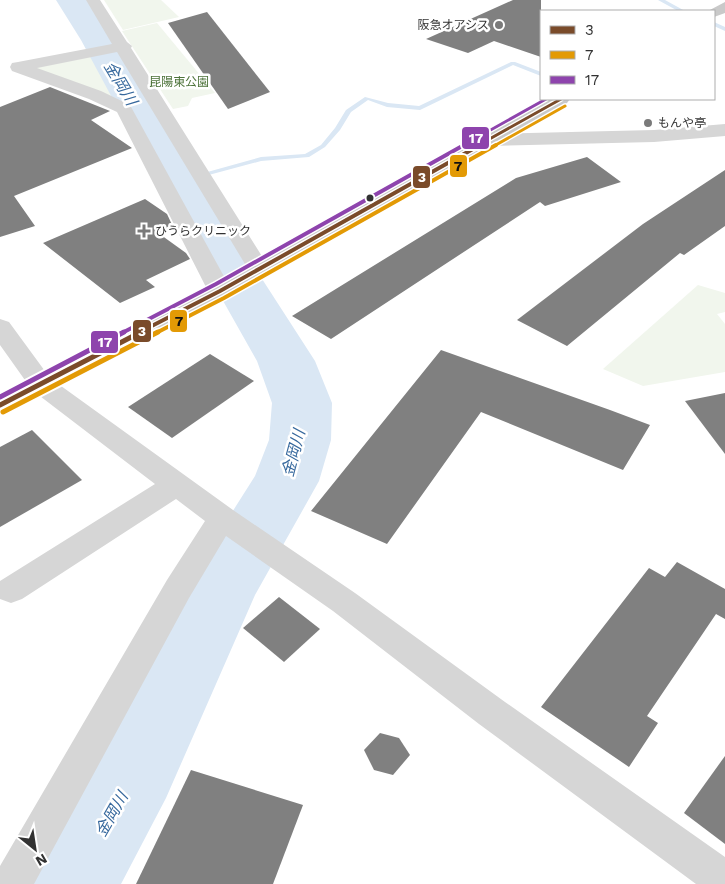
<svg xmlns="http://www.w3.org/2000/svg" width="725" height="884" font-family="'Work Sans','Noto Sans JP',sans-serif">
<rect width="100%" height="100%" fill="#fff"/>
<!-- green -->
<g fill="#f1f6ed">
<polygon points="104,0 161,0 179,17 123,30"/>
<polygon points="157,23 215,93 192,98 188,106 173,109 122,31"/>
<polygon points="91,55 117,100 26,69"/>
<polygon points="698,285 725,293 725,312 717,314 725,324 725,372 643,386 603,369"/>
</g>
<g fill="none" stroke-linecap="round" stroke-linejoin="round">
<!-- stream -->
<g fill="#dae7f4" fill-rule="evenodd">
<polygon points="658,0 665,0 685,11 678,11"/>
<polygon points="714,22 725,27 725,31 714,26"/>
<polygon points="511,62 515,62 541,72 541,76 513,65 420,110 387,107 368,100 351,112 340,130 325,147 309,157 261,161 179,183 175,181 261,157 305,154 321,145 335,128 346,110 365,97 388,103 419,106"/>
</g>
<!-- river -->
<polygon fill="#dae7f4" fill-rule="evenodd" points="56,0 90,0 117,40 235,237 315,361 332,403 331,440 319,481 255,595 166,798 121,884 25,884 39,852 106,742 198,566 255,476 269,440 272,403 257,361 187,237 81,40"/>
</g>
<!-- building -->
<g fill="#808080">
<polygon points="513,0 541,0 541,57 494,41 468,53 426,39"/>
<polygon points="207,12 270,92 228,109 168,23"/>
<polygon points="50,87 110,111 91,120 132,148 14,196 35,226 0,237 0,107"/>
<polygon points="587,157 621,182 545,206 540,202 331,339 292,316 516,178"/>
<polygon points="725,170 725,226 684,255 680,253 567,346 517,320 643,224"/>
<polygon points="145,199 167,214 174,229 161,235 186,253 190,259 146,280 155,287 120,303 43,243"/>
<polygon points="441,350 610,410 650,425 623,470 481,412 387,544 311,511"/>
<polygon points="210,354 254,381 172,438 128,407"/>
<polygon points="725,393 725,454 685,401"/>
<polygon points="32,430 82,480 0,527 0,447"/>
<polygon points="677,562 725,589 725,619 716,614 647,716 658,723 629,767 541,707 649,568 665,577"/>
<polygon points="279,597 320,629 284,662 243,628"/>
<polygon points="380,733 399,738 410,755 393,775 374,770 364,750"/>
<polygon points="725,756 725,844 684,813"/>
<polygon points="191,770 303,805 273,884 136,884"/>
</g>
<g fill="none" stroke-linecap="round" stroke-linejoin="round">
<!-- minor -->
<g fill="#d6d6d6" fill-rule="evenodd">
<polygon points="86,0 100,0 127,42 132,46 131,48 270,269 267,274 259,276 251,274 248,269 117,52 37,68 101,91 130,105 232,291 228,296 220,298 212,296 208,291 117,112 89,99 12,71 10,67 12,63 18,62 112,44"/>
<polygon points="725,124 725,136 654,142 487,146 480,144 478,140 480,136 487,134 654,130"/>
<polygon points="0,319 9,322 50,378 233,510 355,593 505,702 725,857 725,884 696,884 479,724 333,611 226,536 189,598 34,884 0,884 0,866 167,580 205,521 176,499 22,599 11,603 0,599 0,581 155,484 32,390 0,345"/>
</g>
<!-- major -->
<g fill="#c9c9c9" fill-rule="evenodd">
<polygon points="725,2 725,13 714,17 714,11 708,11"/>
<polygon points="549,99 570,99 567,103 228,296 9,411 0,414 0,394 212,286"/>
</g>
<defs>
<polyline id="bus-1-far2" points="477,146 561,99"/>
<polyline id="bus-1-far1" points="138,333 220,291 480,145"/>
<polyline id="bus-1" points="0,405 141,332"/>
<polyline id="bus-2-far2" points="494,146 565,106"/>
<polyline id="bus-2-far1" points="156,333 224,298 496,145"/>
<polyline id="bus-2" points="3,412 158,332"/>
<polyline id="bus-3-far2" points="462,146 546,99"/>
<polyline id="bus-3-far1" points="122,333 216,284 464,145"/>
<polyline id="bus-3" points="0,397 124,332"/>
</defs>
<!-- bus-1-far2 casing -->
<use href="#bus-1-far2" stroke="#fff" stroke-width="5.5"/>
<!-- bus-1-far1 casing -->
<use href="#bus-1-far1" stroke="#fff" stroke-width="7"/>
<!-- bus-1 casing -->
<use href="#bus-1" stroke="#fff" stroke-width="9"/>
<!-- bus-2-far2 casing -->
<use href="#bus-2-far2" stroke="#fff" stroke-width="5.5"/>
<!-- bus-2-far1 casing -->
<use href="#bus-2-far1" stroke="#fff" stroke-width="7"/>
<!-- bus-2 casing -->
<use href="#bus-2" stroke="#fff" stroke-width="9"/>
<!-- bus-3-far2 casing -->
<use href="#bus-3-far2" stroke="#fff" stroke-width="5.5"/>
<!-- bus-3-far1 casing -->
<use href="#bus-3-far1" stroke="#fff" stroke-width="7"/>
<!-- bus-3 casing -->
<use href="#bus-3" stroke="#fff" stroke-width="9"/>
<!-- bus-1-far2 -->
<use href="#bus-1-far2" stroke="#7a4b2a" stroke-width="3"/>
<!-- bus-1-far1 -->
<use href="#bus-1-far1" stroke="#7a4b2a" stroke-width="4"/>
<!-- bus-1 -->
<use href="#bus-1" stroke="#7a4b2a" stroke-width="5"/>
<!-- bus-2-far2 -->
<use href="#bus-2-far2" stroke="#e39a05" stroke-width="3"/>
<!-- bus-2-far1 -->
<use href="#bus-2-far1" stroke="#e39a05" stroke-width="4"/>
<!-- bus-2 -->
<use href="#bus-2" stroke="#e39a05" stroke-width="5"/>
<!-- bus-3-far2 -->
<use href="#bus-3-far2" stroke="#8e44ad" stroke-width="3"/>
<!-- bus-3-far1 -->
<use href="#bus-3-far1" stroke="#8e44ad" stroke-width="4"/>
<!-- bus-3 -->
<use href="#bus-3" stroke="#8e44ad" stroke-width="5"/>
</g>
<!-- markers -->
<g fill="#7a7a7a" stroke="#fff" stroke-width="2">
<circle cx="499" cy="25" r="5"/>
<circle cx="648" cy="123" r="5"/>
<path d="M141.5 223.5h5v5h5v5h-5v5h-5v-5h-5v-5h5z"/>
</g>
<circle fill="#323232" stroke="#fff" stroke-width="2" cx="370" cy="198" r="4.5"/>
<g text-anchor="middle" stroke-width="5" stroke-linejoin="round" paint-order="stroke">
<!-- far-poi labels -->
<g font-size="12" fill="#323232" stroke="#fff" text-anchor="start">
<text x="489" y="29" text-anchor="end">阪急オアシス</text>
<text x="658" y="127">もんや亭</text>
<text x="155" y="235">ひうらクリニック</text>
</g>
<!-- far-park labels -->
<g font-size="12" fill="#4d733a" stroke="#fff">
<text x="179" y="86">昆陽東公園</text>
</g>
<!-- water labels -->
<g font-size="16" font-style="italic" fill="#36689d" stroke="#fff">
<text transform="translate(121 83) rotate(59)" y="6">金岡川</text>
<text transform="translate(293 453) rotate(-75)" y="6">金岡川</text>
<text transform="translate(111 814) rotate(-60)" y="6">金岡川</text>
</g>
</g>
<g stroke="#fff" stroke-width="2">
<rect x="461" y="126" width="29" height="24" rx="5" fill="#8e44ad"/>
<rect x="449" y="154" width="19" height="24" rx="5" fill="#e39a05"/>
<rect x="412" y="165" width="19" height="24" rx="5" fill="#7a4b2a"/>
<rect x="169" y="309" width="19" height="24" rx="5" fill="#e39a05"/>
<rect x="132" y="319" width="20" height="24" rx="5" fill="#7a4b2a"/>
<rect x="90" y="330" width="29" height="24" rx="5" fill="#8e44ad"/>
</g>
<g font-size="14" text-anchor="middle" font-weight="bold" fill="#fff">
<text x="476" y="143">17</text>
<text x="422" y="182">3</text>
<text x="142" y="336">3</text>
<text x="105" y="347">17</text>
</g>
<g font-size="14" text-anchor="middle" font-weight="bold" fill="#111">
<text x="458" y="171">7</text>
<text x="179" y="326">7</text>
</g>
<!-- legend -->
<rect x="540" y="10" width="175" height="90" fill="#ffffff" stroke="#adadad"/>
<rect x="550" y="26" width="25" height="8" fill="#7a4b2a" stroke="#adadad"/>
<text x="585" y="35" font-size="15" fill="#323232">3</text>
<rect x="550" y="51" width="25" height="8" fill="#e39a05" stroke="#adadad"/>
<text x="585" y="60" font-size="15" fill="#323232">7</text>
<rect x="550" y="76" width="25" height="8" fill="#8e44ad" stroke="#adadad"/>
<text x="585" y="85" font-size="15" fill="#323232">17</text>
<!-- north arrow -->
<g transform="translate(35 849) rotate(150)" stroke="#ffffff" stroke-width="4" paint-order="stroke">
<path d="M0-4L9 19L0 12L-9 19Z" fill="#323232"/>
<text y="-8" font-size="14" font-weight="bold" text-anchor="middle" fill="#323232">N</text>
</g>
</svg>
